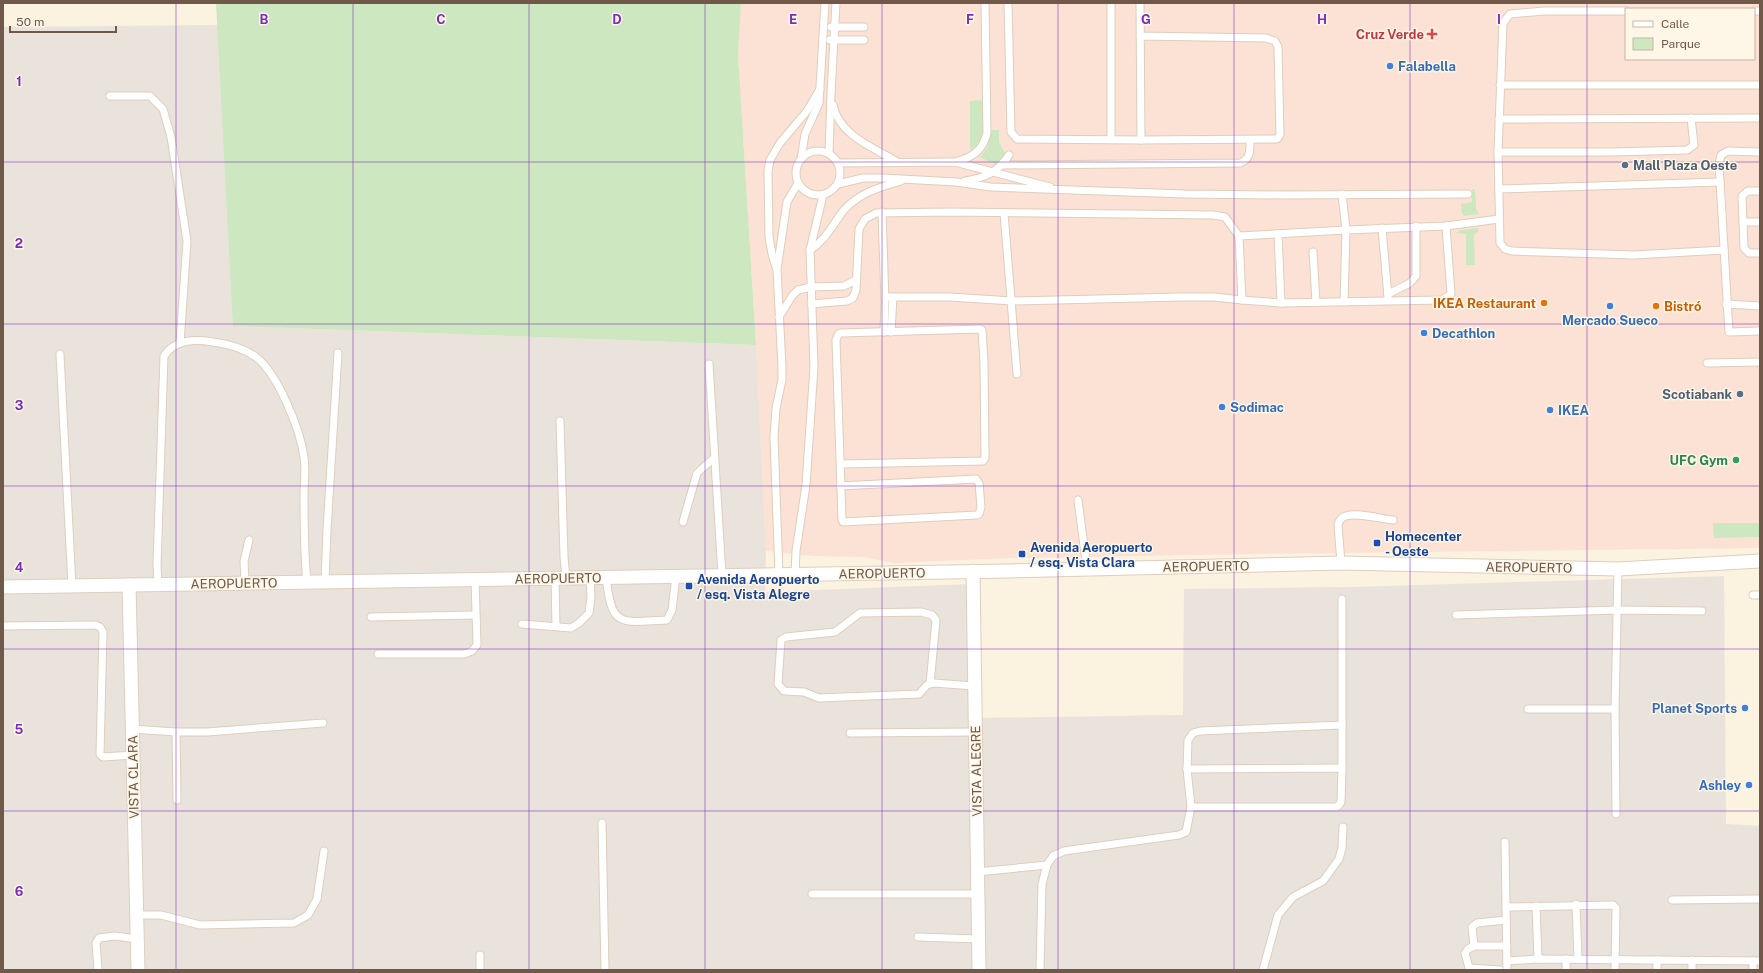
<svg xmlns="http://www.w3.org/2000/svg" width="1763" height="973" font-family="'Public Sans',sans-serif">
<rect width="100%" height="100%" fill="#fbf2e0"/>
<!-- commercial -->
<path fill="#fbe2d4" fill-rule="evenodd" d="M741,3H1760V548L1258,554L1011,558L894,563L863,557L814,556L766,551L756,345L738,54ZM1626,9H1754V59H1626Z"/>
<!-- industrial -->
<polygon fill="#e9e3dc" points="218,25 234,326 756,345 766,551 765,592 971,584 973,718 1183,715 1184,589 1352,587 1724,576 1726,824 1760,826 1760,970 3,970 3,27"/>
<!-- green -->
<g fill="#cde7c0">
<polygon points="216,3 741,3 738,54 756,345 233,326"/>
<path d="M984,100C984,118 988,141 970,150V101Z"/>
<polygon points="991,130 999,130 999,142 1005,153 998,162 994,164 980,157 987,148"/>
<polygon points="1472,189 1475,189 1476,209 1479,214 1464,216 1462,213 1461,204 1472,202"/>
<polygon points="1478,228 1478,232 1474,235 1475,265 1466,265 1466,234 1456,233 1460,230"/>
<polygon points="1713,523 1760,523 1760,537 1714,538"/>
</g>
<g fill="none" stroke-linecap="round" stroke-linejoin="round">
<defs>
<g id="service">
<polyline points="1008,3 1011,132 1017,139 1141,140"/>
<polyline points="1140,3 1141,140 1277,139 1280,135 1278,47 1275,41 1266,38 1140,36"/>
<polyline points="1626,11 1544,11 1510,14 1503,23 1498,152 1500,243 1505,249 1512,251 1634,255 1724,250"/>
<polyline points="1754,11 1760,11"/>
<polyline points="831,27 864,27"/>
<polyline points="830,40 864,40"/>
<polyline points="1500,85 1760,85"/>
<polyline points="110,96 150,96 163,109 171,137 187,241 180,343"/>
<path d="M833,105C839,135 872,147 896,161"/>
<polyline points="1499,119 1760,118"/>
<polyline points="1111,139 1111,3"/>
<circle cx="818" cy="173" r="22"/>
<polyline points="1498,152 1612,152 1687,150 1694,145 1691,118"/>
<polyline points="1760,152 1728,151 1721,155 1719,164 1729,332 1760,331"/>
<polyline points="829,153 831,94 836,3"/>
<polyline points="801,159 805,134 819,103 825,3"/>
<path d="M958,161C973,157 983,150 987,133L985,3"/>
<polyline points="838,163 955,162 1050,187"/>
<path d="M1002,165L1240,163C1251,159 1250,150 1250,140"/>
<path d="M965,181C985,178 998,172 1009,155"/>
<polyline points="838,184 863,178 883,178 956,182 991,187 1184,194 1283,195 1468,194"/>
<polyline points="1499,189 1720,182"/>
<polyline points="1760,191 1748,191 1742,196 1744,248 1749,253 1760,253"/>
<polyline points="1342,194 1346,230 1446,226 1499,219"/>
<polyline points="882,212 885,301 884,332"/>
<polyline points="1004,213 1017,374"/>
<polyline points="1743,222 1760,222"/>
<polyline points="1382,228 1388,297"/>
<polyline points="1278,234 1281,303"/>
<path d="M810,250C826,240 833,224 844,210C859,193 880,187 901,181"/>
<polyline points="1313,252 1316,302"/>
<polyline points="776,267 772,254 769,237 768,171 770,160 780,143 807,111 820,89"/>
<polyline points="1388,294 1410,283 1416,276 1416,226"/>
<polyline points="885,297 950,297 1012,301 1180,297 1214,297 1242,300 1239,236 1346,230 1344,302"/>
<polyline points="1242,300 1281,303 1442,300 1451,294 1446,226"/>
<polyline points="811,304 847,301 853,298 856,290 859,229 865,219 876,213 950,212 1213,215 1225,217 1239,236"/>
<polyline points="1726,304 1760,306"/>
<polyline points="779,317 792,296 798,290 811,287 844,286 856,280"/>
<polyline points="891,332 893,297"/>
<polyline points="60,354 72,586"/>
<polyline points="1707,363 1760,362"/>
<polyline points="709,364 722,575"/>
<polyline points="560,421 564,557 566,578"/>
<path d="M840,486L976,479L979,483L981,507L979,514L977,515L843,522L842,519C840,460 838,400 836,340L838,335L840,333L980,329L982,330L984,363L985,458L983,461L841,464"/>
<polyline points="1078,500 1087,569"/>
<polyline points="683,522 697,473 714,458"/>
<path d="M1341,563L1338,525C1339,521 1341,517 1346,516C1357,512 1381,519 1393,520"/>
<polyline points="779,574 774,437 776,408 782,380 782,367 777,269 787,202 798,183"/>
<polyline points="795,574 796,551 806,485 814,367 810,250 823,195"/>
<path d="M606,577C612,629 620,622 667,620L672,610L676,576"/>
<polyline points="555,578 556,626"/>
<polyline points="325,582 327,530 338,353"/>
<polyline points="245,583 244,561 249,540"/>
<path d="M158,584L157,565L164,356C175,339 195,339 213,342C228,344 243,348 256,357C278,374 300,429 304,457C306,469 304,482 304,494C304,523 304,552 307,582"/>
<polyline points="1753,595 1760,595"/>
<polyline points="1456,615 1617,610 1702,611"/>
<polyline points="371,617 476,615"/>
<polyline points="522,624 571,628 579,623 589,613 591,598 590,578"/>
<polyline points="3,626 95,625 100,627 103,632 100,754 103,757 133,755"/>
<polyline points="378,654 464,654 472,651 477,645 475,579"/>
<polyline points="930,684 936,620 932,615 921,612 860,613 835,632 786,637 781,640 778,684 784,691 804,692 819,698 919,694 927,685 934,683 974,686"/>
<polyline points="1528,709 1615,709"/>
<polyline points="132,729 176,732 207,732 323,723"/>
<polyline points="176,732 177,800"/>
<polyline points="850,733 975,732"/>
<polyline points="1342,768 1342,599"/>
<polyline points="1187,769 1188,740 1193,733 1200,731 1342,725"/>
<polyline points="1616,814 1615,709 1618,569"/>
<polyline points="602,823 605,970"/>
<polyline points="1505,842 1506,907"/>
<polyline points="1047,865 1053,856 1064,851 1179,835 1186,832 1191,807 1187,769 1342,768 1341,802 1339,805 1336,807 1191,807"/>
<polyline points="977,872 1047,865 1042,884 1040,970"/>
<polyline points="812,894 978,894"/>
<polyline points="1672,900 1760,899"/>
<polyline points="1576,904 1578,959"/>
<polyline points="1536,906 1538,959"/>
<polyline points="137,915 161,915 200,925 294,923 308,915 317,899 324,851"/>
<polyline points="1506,920 1477,923 1472,927 1474,946 1507,946"/>
<polyline points="918,937 978,939"/>
<polyline points="1474,946 1468,949 1465,953 1469,968 1500,970"/>
<polyline points="1566,959 1566,970"/>
<polyline points="1507,961 1538,959 1760,961"/>
<polyline points="1753,961 1753,970"/>
<polyline points="98,970 96,943 99,938 115,936 137,939"/>
<polyline points="480,970 480,955"/>
<polyline points="1263,970 1278,915 1293,897 1323,881 1339,859 1342,848 1343,827"/>
<polyline points="1507,970 1506,907 1613,905 1616,908 1615,970"/>
<polyline points="1657,970 1657,960"/>
<polyline points="1692,970 1692,960"/>
</g>
<g id="minor">
<polyline points="973,571 979,970"/>
<polyline points="129,585 138,970"/>
<polyline points="3,587 1009,571 1341,563 1618,569 1760,561"/>
</g>
</defs>
<!-- service casing -->
<use href="#service" stroke="#decebd" stroke-width="9"/>
<!-- minor casing -->
<use href="#minor" stroke="#decebd" stroke-width="15"/>
<!-- service -->
<use href="#service" stroke="#fff" stroke-width="7"/>
<!-- minor -->
<use href="#minor" stroke="#fff" stroke-width="13"/>
</g>
<!-- grid -->
<path fill="none" stroke="#7b2cbf" stroke-width="1" stroke-opacity="0.55" d="M176,3V970M353,3V970M529,3V970M705,3V970M882,3V970M1058,3V970M1234,3V970M1410,3V970M1587,3V970M3,162H1760M3,324H1760M3,486H1760M3,649H1760M3,811H1760"/>
<!-- markers -->
<path fill="#e0444e" stroke="#fef6e6" stroke-width="1.5" d="M1430 28h4v4h4v4h-4v4h-4v-4h-4v-4h4z"/>
<g fill="#3f7fe0" stroke="#fef6e6" stroke-width="1.5">
<circle cx="1390" cy="66" r="4"/>
<circle cx="1610" cy="306" r="4"/>
<circle cx="1424" cy="333" r="4"/>
<circle cx="1222" cy="407" r="4"/>
<circle cx="1550" cy="410" r="4"/>
<circle cx="1745" cy="708" r="4"/>
<circle cx="1749" cy="785" r="4"/>
</g>
<g fill="#5c6f8a" stroke="#fef6e6" stroke-width="1.5">
<circle cx="1625" cy="165" r="4"/>
<circle cx="1740" cy="394" r="4"/>
</g>
<g fill="#e8710a" stroke="#fef6e6" stroke-width="1.5">
<circle cx="1544" cy="303" r="4"/>
<circle cx="1656" cy="306" r="4"/>
</g>
<circle fill="#2e9e5b" stroke="#fef6e6" stroke-width="1.5" cx="1736" cy="460" r="4"/>
<g fill="#1a4fb4" stroke="#fef6e6" stroke-width="1.5">
<rect x="1373" y="539" width="8" height="8" rx="2"/>
<rect x="1018" y="550" width="8" height="8" rx="2"/>
<rect x="685" y="582" width="8" height="8" rx="2"/>
</g>
<g text-anchor="middle" stroke-width="3" stroke-linejoin="round" paint-order="stroke">
<!-- health labels -->
<g font-size="13" font-weight="bold" fill="#be3a42" stroke="#fef6e6" text-anchor="end">
<text x="1424" y="39">Cruz Verde</text>
</g>
<!-- shop labels -->
<g font-size="13" font-weight="bold" fill="#366cbe" stroke="#fef6e6" text-anchor="start">
<text x="1398" y="71">Falabella</text>
<text x="1610" y="325" text-anchor="middle">Mercado Sueco</text>
<text x="1432" y="338">Decathlon</text>
<text x="1230" y="412">Sodimac</text>
<text x="1558" y="415">IKEA</text>
<text x="1737" y="713" text-anchor="end">Planet Sports</text>
<text x="1741" y="790" text-anchor="end">Ashley</text>
</g>
<!-- service labels -->
<g font-size="13" font-weight="bold" fill="#4e5e75" stroke="#fef6e6" text-anchor="start">
<text x="1633" y="170">Mall Plaza Oeste</text>
<text x="1732" y="399" text-anchor="end">Scotiabank</text>
</g>
<!-- food labels -->
<g font-size="13" font-weight="bold" fill="#c56008" stroke="#fef6e6" text-anchor="end">
<text x="1536" y="308">IKEA Restaurant</text>
<text x="1664" y="311" text-anchor="start">Bistró</text>
</g>
<!-- leisure labels -->
<g font-size="13" font-weight="bold" fill="#27864d" stroke="#fef6e6" text-anchor="end">
<text x="1728" y="465">UFC Gym</text>
</g>
<!-- transit labels -->
<g font-size="13" font-weight="bold" fill="#164399" stroke="#fef6e6" text-anchor="start">
<text x="1385" y="541">Homecenter<tspan x="1385" dy="15">- Oeste</tspan></text>
<text x="1030" y="552">Avenida Aeropuerto<tspan x="1030" dy="15">/ esq. Vista Clara</tspan></text>
<text x="697" y="584">Avenida Aeropuerto<tspan x="697" dy="15">/ esq. Vista Alegre</tspan></text>
</g>
<!-- street labels -->
<g font-size="13" fill="#705949" stroke="#fef6e6">
<text transform="translate(1206 566) rotate(-1)" y="5">AEROPUERTO</text>
<text transform="translate(1529 567) rotate(1)" y="5">AEROPUERTO</text>
<text transform="translate(882 573) rotate(-1)" y="5">AEROPUERTO</text>
<text transform="translate(558 578) rotate(-1)" y="5">AEROPUERTO</text>
<text transform="translate(234 583) rotate(-1)" y="5">AEROPUERTO</text>
<text transform="translate(976 771) rotate(-91)" y="5">VISTA ALEGRE</text>
<text transform="translate(133 777) rotate(-91)" y="5">VISTA CLARA</text>
</g>
</g>
<g font-size="13" text-anchor="middle" font-weight="bold" fill="#7b2cbf" stroke="#fef6e6" stroke-width="3" stroke-linejoin="round" paint-order="stroke">
<text x="264" y="24">B</text>
<text x="441" y="24">C</text>
<text x="617" y="24">D</text>
<text x="793" y="24">E</text>
<text x="970" y="24">F</text>
<text x="1146" y="24">G</text>
<text x="1322" y="24">H</text>
<text x="1499" y="24">I</text>
<text x="19" y="86">1</text>
<text x="19" y="248">2</text>
<text x="19" y="410">3</text>
<text x="19" y="572">4</text>
<text x="19" y="734">5</text>
<text x="19" y="896">6</text>
</g>
<!-- border -->
<rect width="1763" height="973" fill="none" stroke="#705949" stroke-width="8"/>
<!-- legend -->
<rect x="1625" y="8" width="130" height="52" fill="#fef6e6" stroke="#c5b7a7"/>
<rect x="1633" y="21" width="20" height="6" fill="#ffffff" stroke="#c5b7a7"/>
<text x="1661" y="28" font-size="12" fill="#705949">Calle</text>
<rect x="1633" y="38" width="20" height="12" fill="#cde7c0" stroke="#c5b7a7"/>
<text x="1661" y="48" font-size="12" fill="#705949">Parque</text>
<!-- scale -->
<path d="M10 26v6h106v-6" fill="none" stroke="#705949" stroke-width="2"/>
<text x="16" y="26" font-size="12" fill="#705949" stroke="#fef6e6" stroke-width="3" paint-order="stroke">50 m</text>
</svg>
